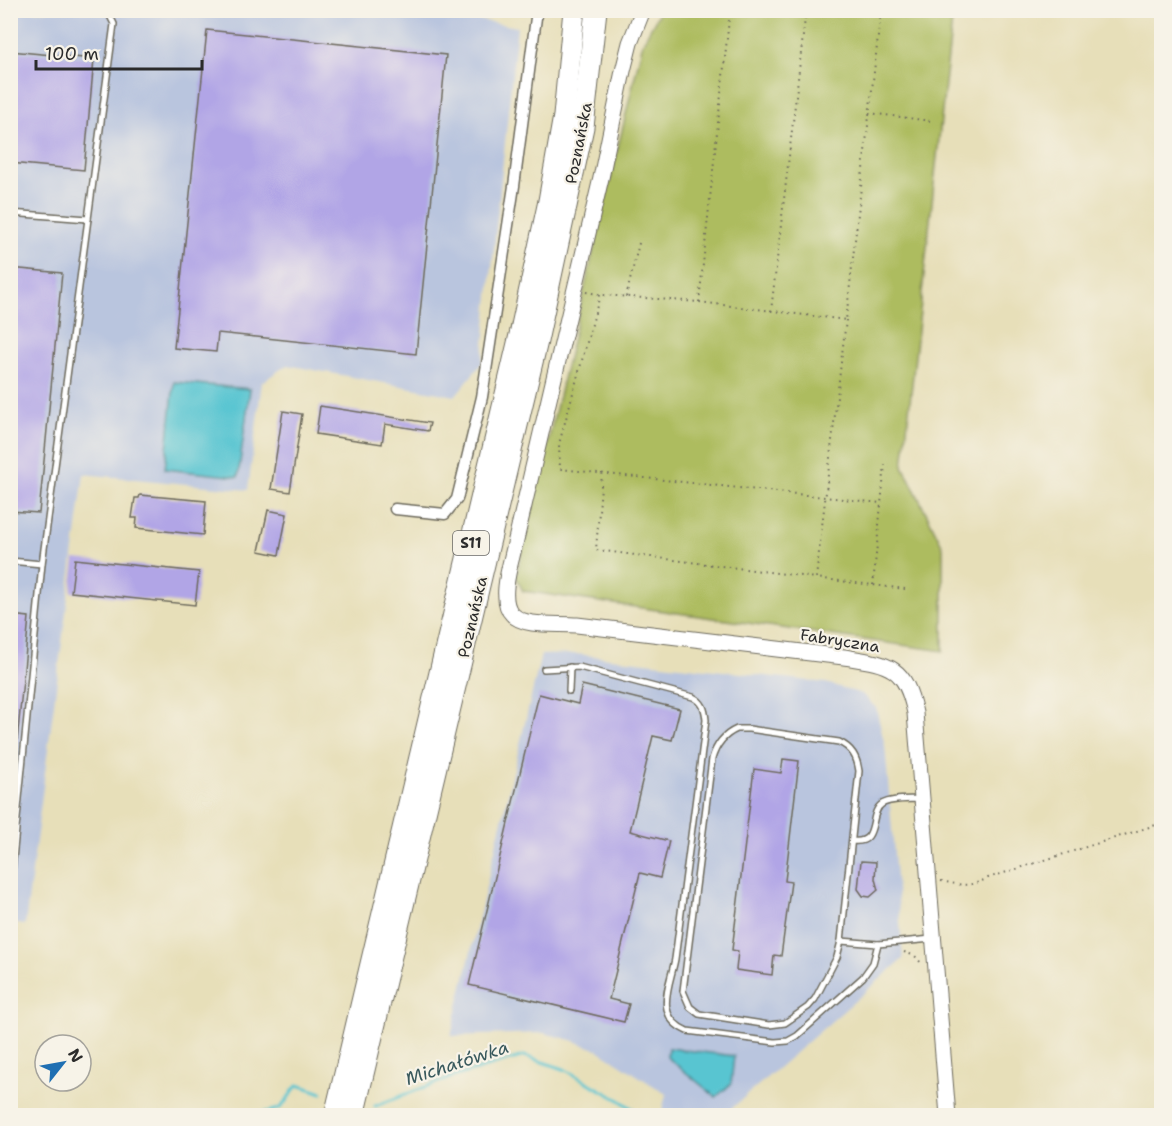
<svg xmlns="http://www.w3.org/2000/svg" width="1172" height="1126" font-family="'Shantell Sans',sans-serif">
<rect width="100%" height="100%" fill="#f7f3e8"/>
<filter id="ink" filterUnits="userSpaceOnUse"><feTurbulence type="fractalNoise" baseFrequency=".0167" numOctaves="2"/><feDisplacementMap in="SourceGraphic" scale="12" xChannelSelector="R" yChannelSelector="G"/><feConvolveMatrix kernelMatrix="1 2 1 2 8 2 1 2 1" color-interpolation-filters="sRGB"/></filter>
<filter id="wash" filterUnits="userSpaceOnUse"><feTurbulence type="fractalNoise" baseFrequency=".008" numOctaves="4" result="noise"/><feDisplacementMap in="SourceGraphic" scale="24" xChannelSelector="R" yChannelSelector="G"/><feGaussianBlur stdDeviation="1.35" result="paint"/><feColorMatrix in="noise" values="0 0 0 0 0 0 0 0 0 0 0 0 0 0 0 0 0 1.4 0 .05"/><feComposite in="paint" operator="in"/></filter>
<g filter="url(#wash)">
<rect width="100%" height="100%" fill="#e7dfb9"/>
<!-- industrial -->
<g fill="#b9c5de">
<polygon points="426,10 517,27 482,363 455,396 287,365 262,382 248,490 84,474 25,925 11,923 11,11"/>
<polygon points="576,654 826,683 862,694 876,708 885,746 903,959 724,1115 667,1115 662,1111 666,1094 598,1050 571,1040 544,1033 451,1036 541,655"/>
</g>
<!-- green -->
<polygon fill="#adbc5e" stroke="#6c7444" stroke-width="1.5" points="660,11 953,11 903,466 943,547 943,651 523,591 516,577 643,42"/>
<!-- water -->
<g fill="#59c5d1" stroke="#42787e" stroke-width="1.5">
<polygon points="174,382 250,389 238,477 165,469"/>
<polygon points="668,1048 734,1056 731,1084 716,1097 667,1057"/>
</g>
<g fill="none" stroke-linecap="round" stroke-linejoin="round">
<!-- stream -->
<g stroke="#59c5d1" stroke-width="3">
<polyline points="375,1106 452,1077 524,1056 564,1069 621,1101 643,1116"/>
<path d="M239,1116C249,1114 275,1113 281,1107C288,1101 291,1091 298,1085L322,1093"/>
</g>
</g>
<g id="blocks">
<!-- building -->
<g fill="#b1a5e6">
<polygon points="207,30 446,55 416,354 218,333 216,352 174,348"/>
<polygon points="10,51 94,59 84,170 10,163"/>
<polygon points="10,268 62,273 39,513 10,511"/>
<polygon points="320,406 430,423 428,431 385,424 382,444 316,434"/>
<polygon points="283,411 302,414 290,492 271,489"/>
<polygon points="140,495 206,501 203,535 136,528 137,518 132,518 135,498 139,498"/>
<polygon points="268,510 287,514 279,555 259,551"/>
<polygon points="75,559 199,572 195,605 71,592"/>
<polygon points="10,615 29,617 17,742 10,742"/>
<polygon points="582,685 680,709 672,740 653,736 630,831 669,841 660,878 640,873 609,999 629,1004 624,1022 469,985 539,694 578,704"/>
<polygon points="783,759 799,761 785,881 791,882 781,956 774,955 772,975 736,970 738,951 732,950 754,769 781,773"/>
<polygon points="861,861 876,862 875,879 878,890 870,897 863,896 858,889"/>
</g>
</g>
</g>
<g filter="url(#ink)">
<use href="#blocks" fill-opacity="0" stroke="#6d6a5d" stroke-width="1.5"/>
<g fill="none" stroke-linecap="round" stroke-linejoin="round">
<defs>
<g id="lane">
<polyline points="10,213 88,219"/>
<polyline points="10,561 42,564"/>
<path d="M544,669L579,667L693,697C703,702 705,709 706,720L675,959C670,986 653,1016 687,1031L775,1042L788,1041L797,1036L863,977L873,963L878,944"/>
<polyline points="569,691 570,667"/>
<path d="M737,729H749L839,742C852,748 857,757 859,771L841,941L837,957L815,999L808,1007L785,1023L769,1025L699,1014L690,1007L683,991L712,759C716,745 723,735 737,729Z"/>
<path d="M852,841C880,845 868,813 882,804C892,798 910,800 921,799"/>
<polyline points="10,890 42,564 114,24 107,10"/>
<polyline points="841,941 878,944 932,939"/>
</g>
<polyline id="street" points="395,509 445,514 457,499 482,397 514,186 537,10"/>
<path id="secondary" d="M643,10L630,43L623,71L601,178L515,544C511,562 498,600 512,614C524,628 559,623 577,625C666,635 755,646 844,657C889,664 905,665 915,713L948,1116"/>
<g id="highway">
<polyline points="335,1116 520,335 549,201 564,116 574,10"/>
<polyline points="353,1116 537,341 583,127 596,10"/>
</g>
</defs>
<!-- lane casing -->
<use href="#lane" stroke="#6d6a5d" stroke-width="8"/>
<!-- street casing -->
<use href="#street" stroke="#6d6a5d" stroke-width="13"/>
<!-- secondary casing -->
<use href="#secondary" stroke="#6d6a5d" stroke-width="17"/>
<!-- highway casing -->
<use href="#highway" stroke="#6d6a5d" stroke-width="23"/>
<!-- path -->
<g stroke="#6d6a5d" stroke-width="2" stroke-dasharray="1.5 4.5" stroke-linecap="butt">
<polyline points="869,113 931,121"/>
<polyline points="586,292 603,295 699,302 846,320 881,10"/>
<polyline points="600,295 559,444 560,469 881,503"/>
<polyline points="626,297 640,239"/>
<polyline points="699,302 730,10"/>
<polyline points="771,311 806,10"/>
<polyline points="846,320 816,578 905,589"/>
<polyline points="602,473 596,550 816,578"/>
<polyline points="873,585 885,464"/>
<path d="M941,881C961,885 969,888 988,878L1162,823"/>
<polyline points="904,952 915,956 922,964"/>
</g>
<!-- lane -->
<use href="#lane" stroke="#fff" stroke-width="5"/>
<!-- street -->
<use href="#street" stroke="#fff" stroke-width="10"/>
<!-- secondary -->
<use href="#secondary" stroke="#fff" stroke-width="15"/>
<!-- highway -->
<use href="#highway" stroke="#fff" stroke-width="21"/>
</g>
</g>
<g text-anchor="middle" stroke-width="4.5" stroke-linejoin="round" paint-order="stroke">
<!-- shield labels -->
<rect fill="#f7f3e8" stroke="#686764" stroke-width="1.5" x="453" y="531" width="36" height="24" rx="4.5"/>
<g font-size="15" font-weight="bold" fill="#2b2b2b">
<text x="471" y="548">S11</text>
</g>
<!-- street labels -->
<g font-size="16" fill="#2b2b2b" stroke="#f7f3e8">
<text transform="translate(578 143) rotate(-79)" y="6">Poznańska</text>
<text transform="translate(472 617) rotate(-77)" y="6">Poznańska</text>
<text transform="translate(840 640) rotate(9)" y="6">Fabryczna</text>
</g>
<!-- water labels -->
<g font-size="18" font-style="italic" fill="#39595d" stroke="#f7f3e8">
<text transform="translate(457 1063) rotate(-18)" y="6">Michałówka</text>
</g>
</g>
<!-- margin -->
<rect width="1172" height="1126" fill="none" stroke="#f7f3e8" stroke-width="36"/>
<!-- north arrow -->
<g transform="translate(63 1063) rotate(59)"><circle r="28" fill="#f7f3e8" stroke="#a5a39c" stroke-width="1.5"/>
<path d="M0-4.5L10 22L0 15L-10 22Z" fill="#1f6fb2"/>
<text y="-9" font-size="16" font-weight="bold" text-anchor="middle" fill="#2b2b2b">N</text>
</g>
<!-- scale -->
<path d="M36 60v9h166v-9" fill="none" stroke="#2b2b2b" stroke-width="3"/>
<text x="45" y="60" font-size="18" fill="#2b2b2b" stroke="#f7f3e8" stroke-width="4.5" paint-order="stroke">100 m</text>
</svg>
